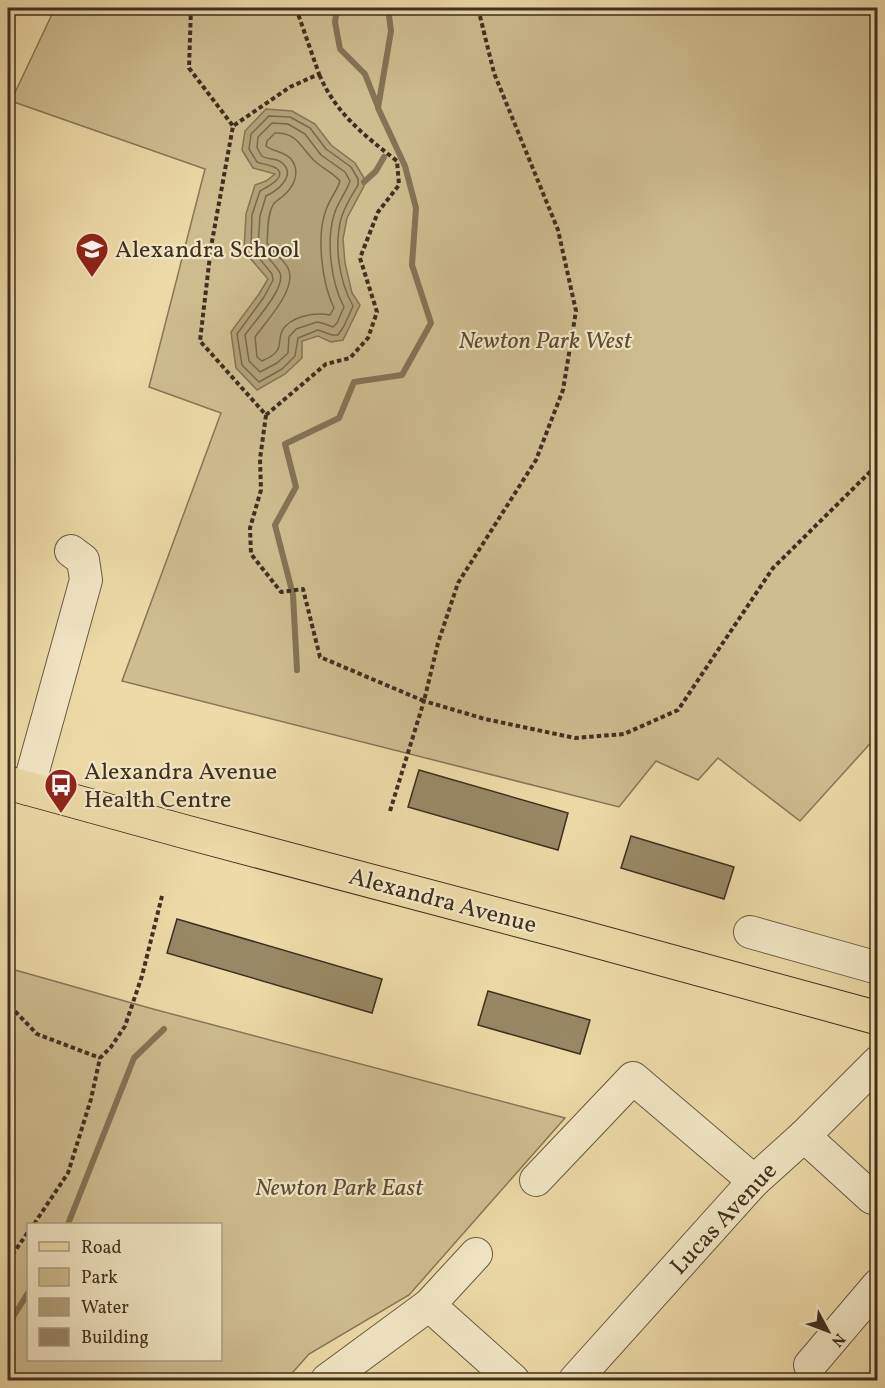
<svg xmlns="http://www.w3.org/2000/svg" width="885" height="1388" font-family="Vollkorn,serif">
<rect width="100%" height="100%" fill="#eddaa7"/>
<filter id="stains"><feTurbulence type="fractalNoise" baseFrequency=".00333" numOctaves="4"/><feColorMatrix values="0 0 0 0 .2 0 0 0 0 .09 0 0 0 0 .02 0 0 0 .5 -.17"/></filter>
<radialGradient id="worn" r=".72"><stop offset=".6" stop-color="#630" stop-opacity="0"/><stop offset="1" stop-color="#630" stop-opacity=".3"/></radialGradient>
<!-- green -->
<g fill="#cfbd90" stroke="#877658" stroke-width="1.5" fill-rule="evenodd">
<polygon points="55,8 877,8 877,736 800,821 718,758 698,780 656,761 619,807 122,681 221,413 149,387 205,169 11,101"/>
<path d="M8,968L153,1009L565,1118L409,1295L309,1354L286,1380H8ZM28,1224H220V1360H28Z"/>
</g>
<!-- water -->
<polygon fill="#b2a079" stroke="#847355" stroke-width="1.5" points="266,109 292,111 315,124 331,145 355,163 364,178 364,186 347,218 343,239 345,263 352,293 360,305 343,340 331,342 318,336 302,341 302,358 285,374 257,390 236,368 231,332 259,294 268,279 244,251 246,214 255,185 266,181 275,174 253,168 242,150 245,131"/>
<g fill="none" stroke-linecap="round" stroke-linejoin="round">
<!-- shore -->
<g stroke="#78684c" stroke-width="1.5">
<path d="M269,116L290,117L310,128L326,149L351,167L358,179V185C352,195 344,207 341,219C334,246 339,281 353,306L344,326L338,335H332L318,330L298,338L295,356L282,369L259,382L242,365L237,334L264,297L273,280L272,274L251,248L252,215L260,191C265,188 289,177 276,168C271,165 262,164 257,162L249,149L251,134Z"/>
<path d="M272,123L288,124L305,134L321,155L345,172L350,181C346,193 337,203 334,215C326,241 331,283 344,307L337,323L333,327L322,323L317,322L296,329L289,337L288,353L277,363L260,372L249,361L245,335C254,322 286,288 280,273C277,266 264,254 258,246L260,216L266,196C277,191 298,175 281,162C276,158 267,160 262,156C261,155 257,148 257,147L258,137Z"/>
<path d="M275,133C299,132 301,150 317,163C324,169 333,173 340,181C337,191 329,200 326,210C316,236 322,283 334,308L330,315C315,312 290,316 282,331C280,336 280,340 279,346C278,353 269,358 262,361L257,357L255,337C266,321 298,289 288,268C283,259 273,252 267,243C268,231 267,216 273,205C275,201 280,199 283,196C294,187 301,172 291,159C284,151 273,152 266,146L267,141Z"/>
</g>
<!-- stream -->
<g stroke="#847355" stroke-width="6">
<polyline points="337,8 335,22 340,49 365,74 378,107"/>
<polyline points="364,182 376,171 384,157"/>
<polyline points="297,670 293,595 275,525 296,487 285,444 339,418 354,382 402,375 431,323 412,265 416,208 405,166 378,108 391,31 388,8"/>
<polyline points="68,1224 134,1058 164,1029"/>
<polyline points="8,1325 28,1293"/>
</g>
</g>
<!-- building -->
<g fill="#986" stroke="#3f2f20" stroke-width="1.5">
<polygon points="419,770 568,813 558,850 408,807"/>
<polygon points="631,836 734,867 724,899 621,868"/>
<polygon points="177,919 382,979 372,1013 167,953"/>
<polygon points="488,991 590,1020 580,1054 478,1025"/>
</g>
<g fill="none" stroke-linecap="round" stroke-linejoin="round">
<defs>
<g id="minor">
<polyline points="28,789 86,580 83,560 71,551"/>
<polyline points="750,932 878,968"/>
<polyline points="804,1136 872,1198 878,1199"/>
<polyline points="536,1180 633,1078 754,1181"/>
<polyline points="429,1305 513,1380"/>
<polyline points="810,1365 878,1285"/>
<polyline points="327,1380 429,1305 476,1254"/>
<polyline points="575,1380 754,1181 804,1136 878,1062"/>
</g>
<polyline id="major" points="8,783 186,832 567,933 878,1018"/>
</defs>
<!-- minor casing -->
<use href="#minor" stroke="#6a5a42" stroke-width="34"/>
<!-- major casing -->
<use href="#major" stroke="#3f2f20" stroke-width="35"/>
<!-- path -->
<g stroke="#3f2f20" stroke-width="4" stroke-dasharray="4.5 3" stroke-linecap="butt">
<polyline points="191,8 189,68 233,126"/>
<polyline points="296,8 319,74 290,87 233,126 211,247 200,341 266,415 260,459 261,490 250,528 251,554 281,592 303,589 320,657 424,701 438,643 458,583 536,460 563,390 576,311 558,230 494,73 478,8"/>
<path d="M266,415L326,364L350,358L368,338L377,312L360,258L378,212L399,185L397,161C364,135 336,114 319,74"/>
<polyline points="390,811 424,701 485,719 575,738 624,734 678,710 773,568 878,464"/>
<polyline points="10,1006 37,1034 100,1058"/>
<polyline points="34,1224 68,1173 91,1099 100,1058 111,1047 125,1026 142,976 162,896"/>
<polyline points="8,1261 28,1232"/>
</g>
<!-- minor -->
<use href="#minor" stroke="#f3e7c6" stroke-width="32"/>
<!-- major -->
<use href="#major" stroke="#eddaa7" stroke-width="33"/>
</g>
<!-- icons -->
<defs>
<symbol id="school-pin" viewBox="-11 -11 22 30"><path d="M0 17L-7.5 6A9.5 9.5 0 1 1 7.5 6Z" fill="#8f2418" stroke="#f3e7c6"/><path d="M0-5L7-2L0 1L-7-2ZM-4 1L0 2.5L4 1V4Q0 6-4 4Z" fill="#fff"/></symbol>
<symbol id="bus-pin" viewBox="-11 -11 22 30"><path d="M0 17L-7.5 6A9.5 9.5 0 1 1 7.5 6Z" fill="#8f2418" stroke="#f3e7c6"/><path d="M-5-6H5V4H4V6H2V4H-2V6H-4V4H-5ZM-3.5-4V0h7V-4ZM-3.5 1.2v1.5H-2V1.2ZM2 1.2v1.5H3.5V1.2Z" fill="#fff"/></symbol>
</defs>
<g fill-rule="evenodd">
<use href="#school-pin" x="73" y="230" width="38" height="52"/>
<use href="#bus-pin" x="42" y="766" width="38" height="52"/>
</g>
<g text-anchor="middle" stroke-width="4.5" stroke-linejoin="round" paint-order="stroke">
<!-- poi labels -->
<g font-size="24" fill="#3f2f20" stroke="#f3e7c6" text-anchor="start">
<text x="115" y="257">Alexandra School</text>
<text x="84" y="779">Alexandra Avenue<tspan x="84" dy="28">Health Centre</tspan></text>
</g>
<!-- park labels -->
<g font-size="24" font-style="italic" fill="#5c4b36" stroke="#f3e7c6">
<text x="545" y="348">Newton Park West</text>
<text x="339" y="1195">Newton Park East</text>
</g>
<!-- street labels -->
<g font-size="24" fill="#3f2f20" stroke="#f3e7c6">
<text transform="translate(443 900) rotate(15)" y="8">Alexandra Avenue</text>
<text transform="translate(723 1218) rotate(-47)" y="8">Lucas Avenue</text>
</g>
</g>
<!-- margin -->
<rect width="885" height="1388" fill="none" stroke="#eddaa7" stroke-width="30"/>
<rect x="9" y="9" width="867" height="1370" fill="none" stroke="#3f2f20" stroke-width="3"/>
<rect x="15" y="15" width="855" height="1358" fill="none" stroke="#3f2f20" stroke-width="1.5"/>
<!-- legend -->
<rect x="27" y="1223" width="195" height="138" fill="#f3e7c6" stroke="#ab9d84" stroke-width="1.5"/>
<rect x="39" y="1242" width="30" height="9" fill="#eddaa7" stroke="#ab9d84" stroke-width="1.5"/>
<text x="81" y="1253" font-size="18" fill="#3f2f20">Road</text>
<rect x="39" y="1268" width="30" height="18" fill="#cfbd90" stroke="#ab9d84" stroke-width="1.5"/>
<text x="81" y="1283" font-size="18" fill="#3f2f20">Park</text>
<rect x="39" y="1298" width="30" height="18" fill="#b2a079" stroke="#ab9d84" stroke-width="1.5"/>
<text x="81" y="1313" font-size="18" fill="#3f2f20">Water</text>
<rect x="39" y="1328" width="30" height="18" fill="#998866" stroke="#ab9d84" stroke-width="1.5"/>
<text x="81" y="1343" font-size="18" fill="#3f2f20">Building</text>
<!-- north arrow -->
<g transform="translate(828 1331) rotate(131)" stroke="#f3e7c6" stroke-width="4.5" paint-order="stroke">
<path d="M0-4.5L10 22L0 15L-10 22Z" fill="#3f2f20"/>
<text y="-9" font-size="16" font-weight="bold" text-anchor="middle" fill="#3f2f20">N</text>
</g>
<rect width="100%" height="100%" filter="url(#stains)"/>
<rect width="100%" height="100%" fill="url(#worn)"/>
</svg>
